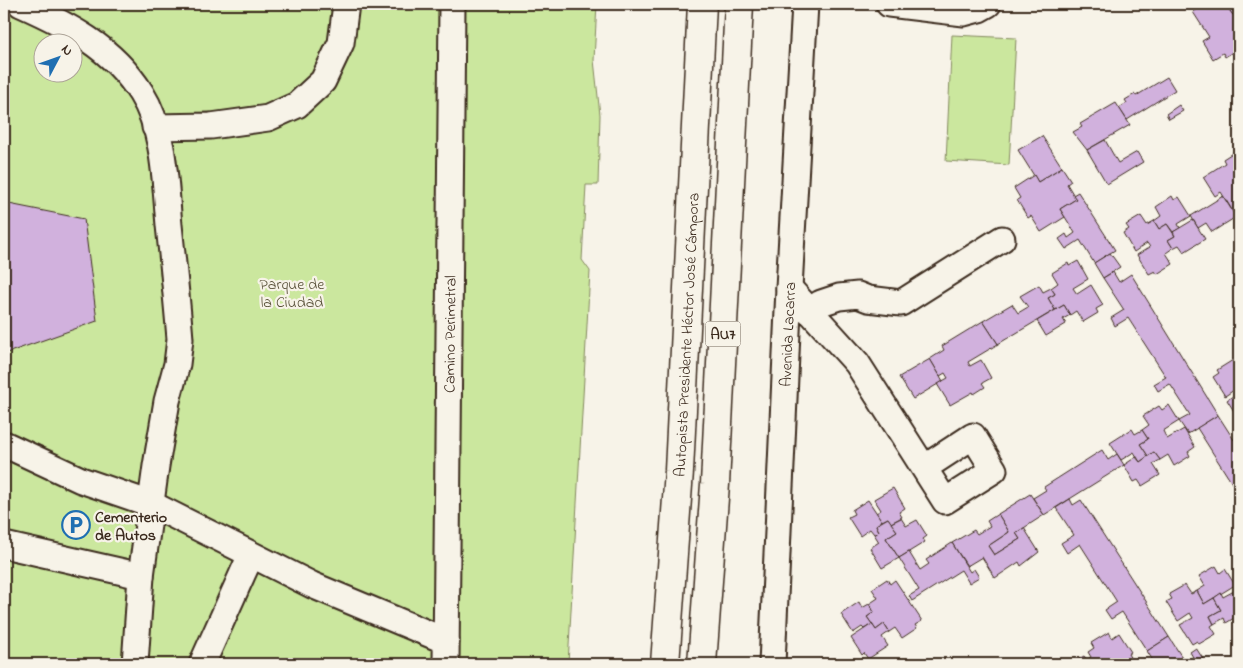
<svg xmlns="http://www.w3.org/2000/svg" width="1243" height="668" font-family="'Indie Flower',sans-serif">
<rect width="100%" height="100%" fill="#f7f3e8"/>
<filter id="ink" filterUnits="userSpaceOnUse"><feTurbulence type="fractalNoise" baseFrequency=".02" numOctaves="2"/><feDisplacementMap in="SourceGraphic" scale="10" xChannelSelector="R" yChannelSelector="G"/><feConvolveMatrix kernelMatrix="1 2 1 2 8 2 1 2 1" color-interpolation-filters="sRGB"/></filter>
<g filter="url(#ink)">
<!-- green -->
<g fill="#cbe79e" stroke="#83885e" fill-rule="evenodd">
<path d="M4,4H597L594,60L600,115L598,185H586L582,260L590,271L568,664H4ZM42,42H72V72H42Z"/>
<polygon points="952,35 1016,38 1009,165 946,161"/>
</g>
<!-- building -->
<g fill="#d1b1dd" stroke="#3b2a1e">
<polygon points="1206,4 1207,6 1211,4 1225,4 1233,15 1239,11 1239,42 1233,46 1236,50 1225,57 1223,53 1213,59 1202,41 1209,37 1193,12"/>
<polygon points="1225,4 1239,4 1239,11 1233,15"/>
<polygon points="1167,77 1175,90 1127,120 1119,108 1127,103 1125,100 1135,94 1136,96"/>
<polygon points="1116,103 1130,125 1087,150 1073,132 1082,127 1080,124"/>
<polygon points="1179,105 1183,111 1169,119 1166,114"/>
<polygon points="1042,136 1062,167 1038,182 1018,150"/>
<polygon points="1105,140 1118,163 1137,152 1143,162 1107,184 1087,150"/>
<polygon points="1234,152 1236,155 1239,153 1239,210 1234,213 1221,192 1215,196 1203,177 1225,163 1223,159"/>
<polygon points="1062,167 1071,181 1067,184 1076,199 1060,209 1065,217 1041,232 1031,216 1028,218 1017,200 1020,198 1014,188 1034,175 1038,182"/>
<polygon points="1078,192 1115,250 1094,263 1080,240 1066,249 1059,239 1066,234 1068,238 1075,233 1060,209 1076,199 1073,195"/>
<polygon points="1172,196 1174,200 1179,197 1191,216 1178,224 1180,228 1173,232 1167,224 1159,229 1154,221 1161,216 1156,207"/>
<polygon points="1223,196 1236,217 1212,232 1206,223 1198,228 1191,216"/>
<polygon points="4,203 84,219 97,321 4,354"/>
<polygon points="1141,216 1147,225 1154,221 1159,229 1167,224 1175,236 1168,240 1173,248 1166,253 1173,264 1157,274 1155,271 1149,274 1137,255 1150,247 1147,243 1134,252 1123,233 1129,229 1126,225"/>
<polygon points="1193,220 1205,239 1184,252 1179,245 1173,248 1168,240 1175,236 1173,232"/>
<polygon points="1110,253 1120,267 1103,278 1094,263"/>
<polygon points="1078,261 1088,279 1073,288 1077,294 1091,285 1103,305 1096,309 1098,313 1083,322 1076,311 1070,315 1064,305 1055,310 1048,298 1055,294 1051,288 1058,283 1052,273 1068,263 1069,266"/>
<polygon points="1113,272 1119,282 1131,274 1218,415 1188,434 1179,421 1190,415 1170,384 1158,391 1154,384 1166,377 1128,318 1115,326 1111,318 1124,310 1103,278"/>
<polygon points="1039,285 1043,292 1051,288 1055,294 1048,298 1055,310 998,344 983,321 1012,304 1018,313 1028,307 1020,296"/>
<polygon points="1064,305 1070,315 1063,319 1066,324 1046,336 1037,321"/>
<polygon points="983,321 998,344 968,362 970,366 981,360 991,378 982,383 985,387 974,394 973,392 950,405 937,384 948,378 945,373 940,376 930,359 944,350 942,346"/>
<polygon points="930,359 943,381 913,399 899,377"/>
<polygon points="1233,360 1239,370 1239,390 1237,388 1225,396 1213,377 1219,373 1217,370"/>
<polygon points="1239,392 1239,419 1227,400"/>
<polygon points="1169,405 1179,421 1163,431 1167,439 1184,429 1195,447 1188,452 1190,456 1174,466 1168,455 1160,460 1154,452 1148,456 1140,444 1148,439 1142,430 1149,425 1143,416 1159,406 1162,410"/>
<polygon points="1218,415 1234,440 1239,437 1239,486 1235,488 1197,428"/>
<polygon points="1132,429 1135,434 1142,430 1148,439 1140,444 1148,456 1140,462 1134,452 1121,460 1110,443"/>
<polygon points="1102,450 1108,460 1117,454 1124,465 1044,515 1033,498 1046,490 1044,487"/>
<polygon points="1154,452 1160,460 1153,464 1160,475 1142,486 1138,480 1134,482 1124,465 1136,457 1140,462"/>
<polygon points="893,488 905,508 899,512 902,517 891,523 888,518 882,521 876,513 881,510 874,499"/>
<polygon points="1030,494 1044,515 1016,533 1020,539 994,555 988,546 1009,532 998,514"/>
<polygon points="1070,499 1073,505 1081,500 1169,637 1147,651 1122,612 1111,619 1105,610 1117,602 1080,544 1067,553 1061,543 1074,535 1056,508"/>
<polygon points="868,500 882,521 876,525 879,531 874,534 870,529 860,536 848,517 854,514 852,510"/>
<polygon points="998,514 1009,532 988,546 994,555 1020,539 1016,533 1024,528 1039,552 1021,566 1019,562 995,578 982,557 967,566 952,543 974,530 977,534 990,526 987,521"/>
<polygon points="888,518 897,531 886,538 899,558 882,568 870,548 879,542 874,534 879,531 876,525"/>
<polygon points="901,518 906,526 917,520 927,536 923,539 925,542 899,558 886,538 897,531 891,523"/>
<polygon points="952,543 970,572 974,569 979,577 969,583 961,570 912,601 909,596 919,590 899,558 909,552 920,570 929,564 926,560"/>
<polygon points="1216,566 1220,573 1225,569 1235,585 1204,604 1197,591 1205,586 1199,576"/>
<polygon points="887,579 890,584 895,580 922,621 915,625 917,628 902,638 895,628 889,632 884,624 876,630 867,617 874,612 869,604 878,598 872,589"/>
<polygon points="1185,585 1191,594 1197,591 1204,604 1214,598 1221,610 1210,616 1214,624 1211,626 1216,634 1199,644 1197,641 1192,644 1180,625 1193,618 1190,613 1178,621 1166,602 1172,599 1169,594"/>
<polygon points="1234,591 1239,600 1239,615 1226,623 1224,618 1214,624 1210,616 1221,610 1214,598 1221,593 1223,597"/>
<polygon points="859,602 862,608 869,604 874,612 867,617 872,624 864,629 862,627 853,633 841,614"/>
<polygon points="872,624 876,630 884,624 889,632 882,637 888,646 868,659 864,653 862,655 851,638"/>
<polygon points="1109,632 1112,638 1119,633 1131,652 1128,654 1134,664 1070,664 1084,656 1087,660 1091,657 1088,652 1094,648 1091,643"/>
<polygon points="1169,637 1185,662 1193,657 1190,652 1196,648 1205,662 1201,664 1155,664 1147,651"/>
</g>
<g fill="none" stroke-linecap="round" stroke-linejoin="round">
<defs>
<g id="minor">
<path d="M21,4C68,25 112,47 141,93C165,131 165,182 169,225C173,263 177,301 180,339L177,364L167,401L156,466L141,576L135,664"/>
<polyline points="889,4 964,13 979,9 988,4"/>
<polyline points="155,127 211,126 268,118 297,105 323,81 341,43 346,4"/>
<polyline points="789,288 857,363 945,501 994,470 973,436 924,468"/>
<polyline points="809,311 821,303 839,297 858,295 868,299 901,303 1002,239"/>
<polyline points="4,444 81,480 151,504 312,585 446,641"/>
<polyline points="4,545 141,576"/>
<polyline points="202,664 251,555"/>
<path id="s1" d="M446,664L452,4"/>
<path id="s2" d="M772,664L789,288L805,4"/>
</g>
<g id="highway">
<path id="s3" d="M665,664L679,471L702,4"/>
<polyline points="702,664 715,484 739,4"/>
</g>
</defs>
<!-- minor casing -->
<use href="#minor" stroke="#3b2a1e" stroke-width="29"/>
<!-- highway casing -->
<use href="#highway" stroke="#3b2a1e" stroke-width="31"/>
<!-- minor -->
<use href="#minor" stroke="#f7f3e8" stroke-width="25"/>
<!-- highway -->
<use href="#highway" stroke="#f7f3e8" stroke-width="28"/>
</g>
</g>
<!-- icons -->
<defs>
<symbol id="parking-ring" viewBox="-11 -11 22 22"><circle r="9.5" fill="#f7f3e8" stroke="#1f6fb2" stroke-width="1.5"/><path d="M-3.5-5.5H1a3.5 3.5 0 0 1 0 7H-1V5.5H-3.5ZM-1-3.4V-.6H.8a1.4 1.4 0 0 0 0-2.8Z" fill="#1f6fb2"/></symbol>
</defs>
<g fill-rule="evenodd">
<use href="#parking-ring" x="60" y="509" width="32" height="32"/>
</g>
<g text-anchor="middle" stroke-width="4.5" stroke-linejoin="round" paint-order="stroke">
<!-- shield labels -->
<rect fill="#f7f3e8" stroke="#73665b" stroke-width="1" x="705.5" y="321.5" width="35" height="25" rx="4"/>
<g font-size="15" font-weight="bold" fill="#3b2a1e">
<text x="723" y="339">AU7</text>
</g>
<!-- park labels -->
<g font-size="16" fill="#585038" stroke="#f7f3e8">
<text x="292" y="289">Parque de<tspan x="292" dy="18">la Ciudad</tspan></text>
</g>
<!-- street labels -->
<g font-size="16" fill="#3b2a1e" stroke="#f7f3e8">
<text dy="6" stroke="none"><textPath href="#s1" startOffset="330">Camino Perimetral</textPath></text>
<text dy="6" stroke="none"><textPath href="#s3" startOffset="330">Autopista Presidente Héctor José Cámpora</textPath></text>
<text dy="6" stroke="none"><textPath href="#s2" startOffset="330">Avenida Lacarra</textPath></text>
</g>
<!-- poi labels -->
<g font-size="16" font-weight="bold" fill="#3b2a1e" stroke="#f7f3e8" text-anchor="start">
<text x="95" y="522">Cementerio<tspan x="95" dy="18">de Autos</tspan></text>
</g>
</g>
<!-- margin -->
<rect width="1243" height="668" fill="none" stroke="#f7f3e8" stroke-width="20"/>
<rect x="10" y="10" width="1223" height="648" fill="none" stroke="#3b2a1e" stroke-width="2" filter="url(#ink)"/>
<!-- north arrow -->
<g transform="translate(58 58) rotate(49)"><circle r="24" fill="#f7f3e8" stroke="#aca397"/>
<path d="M0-4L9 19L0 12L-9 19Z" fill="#1f6fb2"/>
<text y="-8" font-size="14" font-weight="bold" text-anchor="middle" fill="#3b2a1e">N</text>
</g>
</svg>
